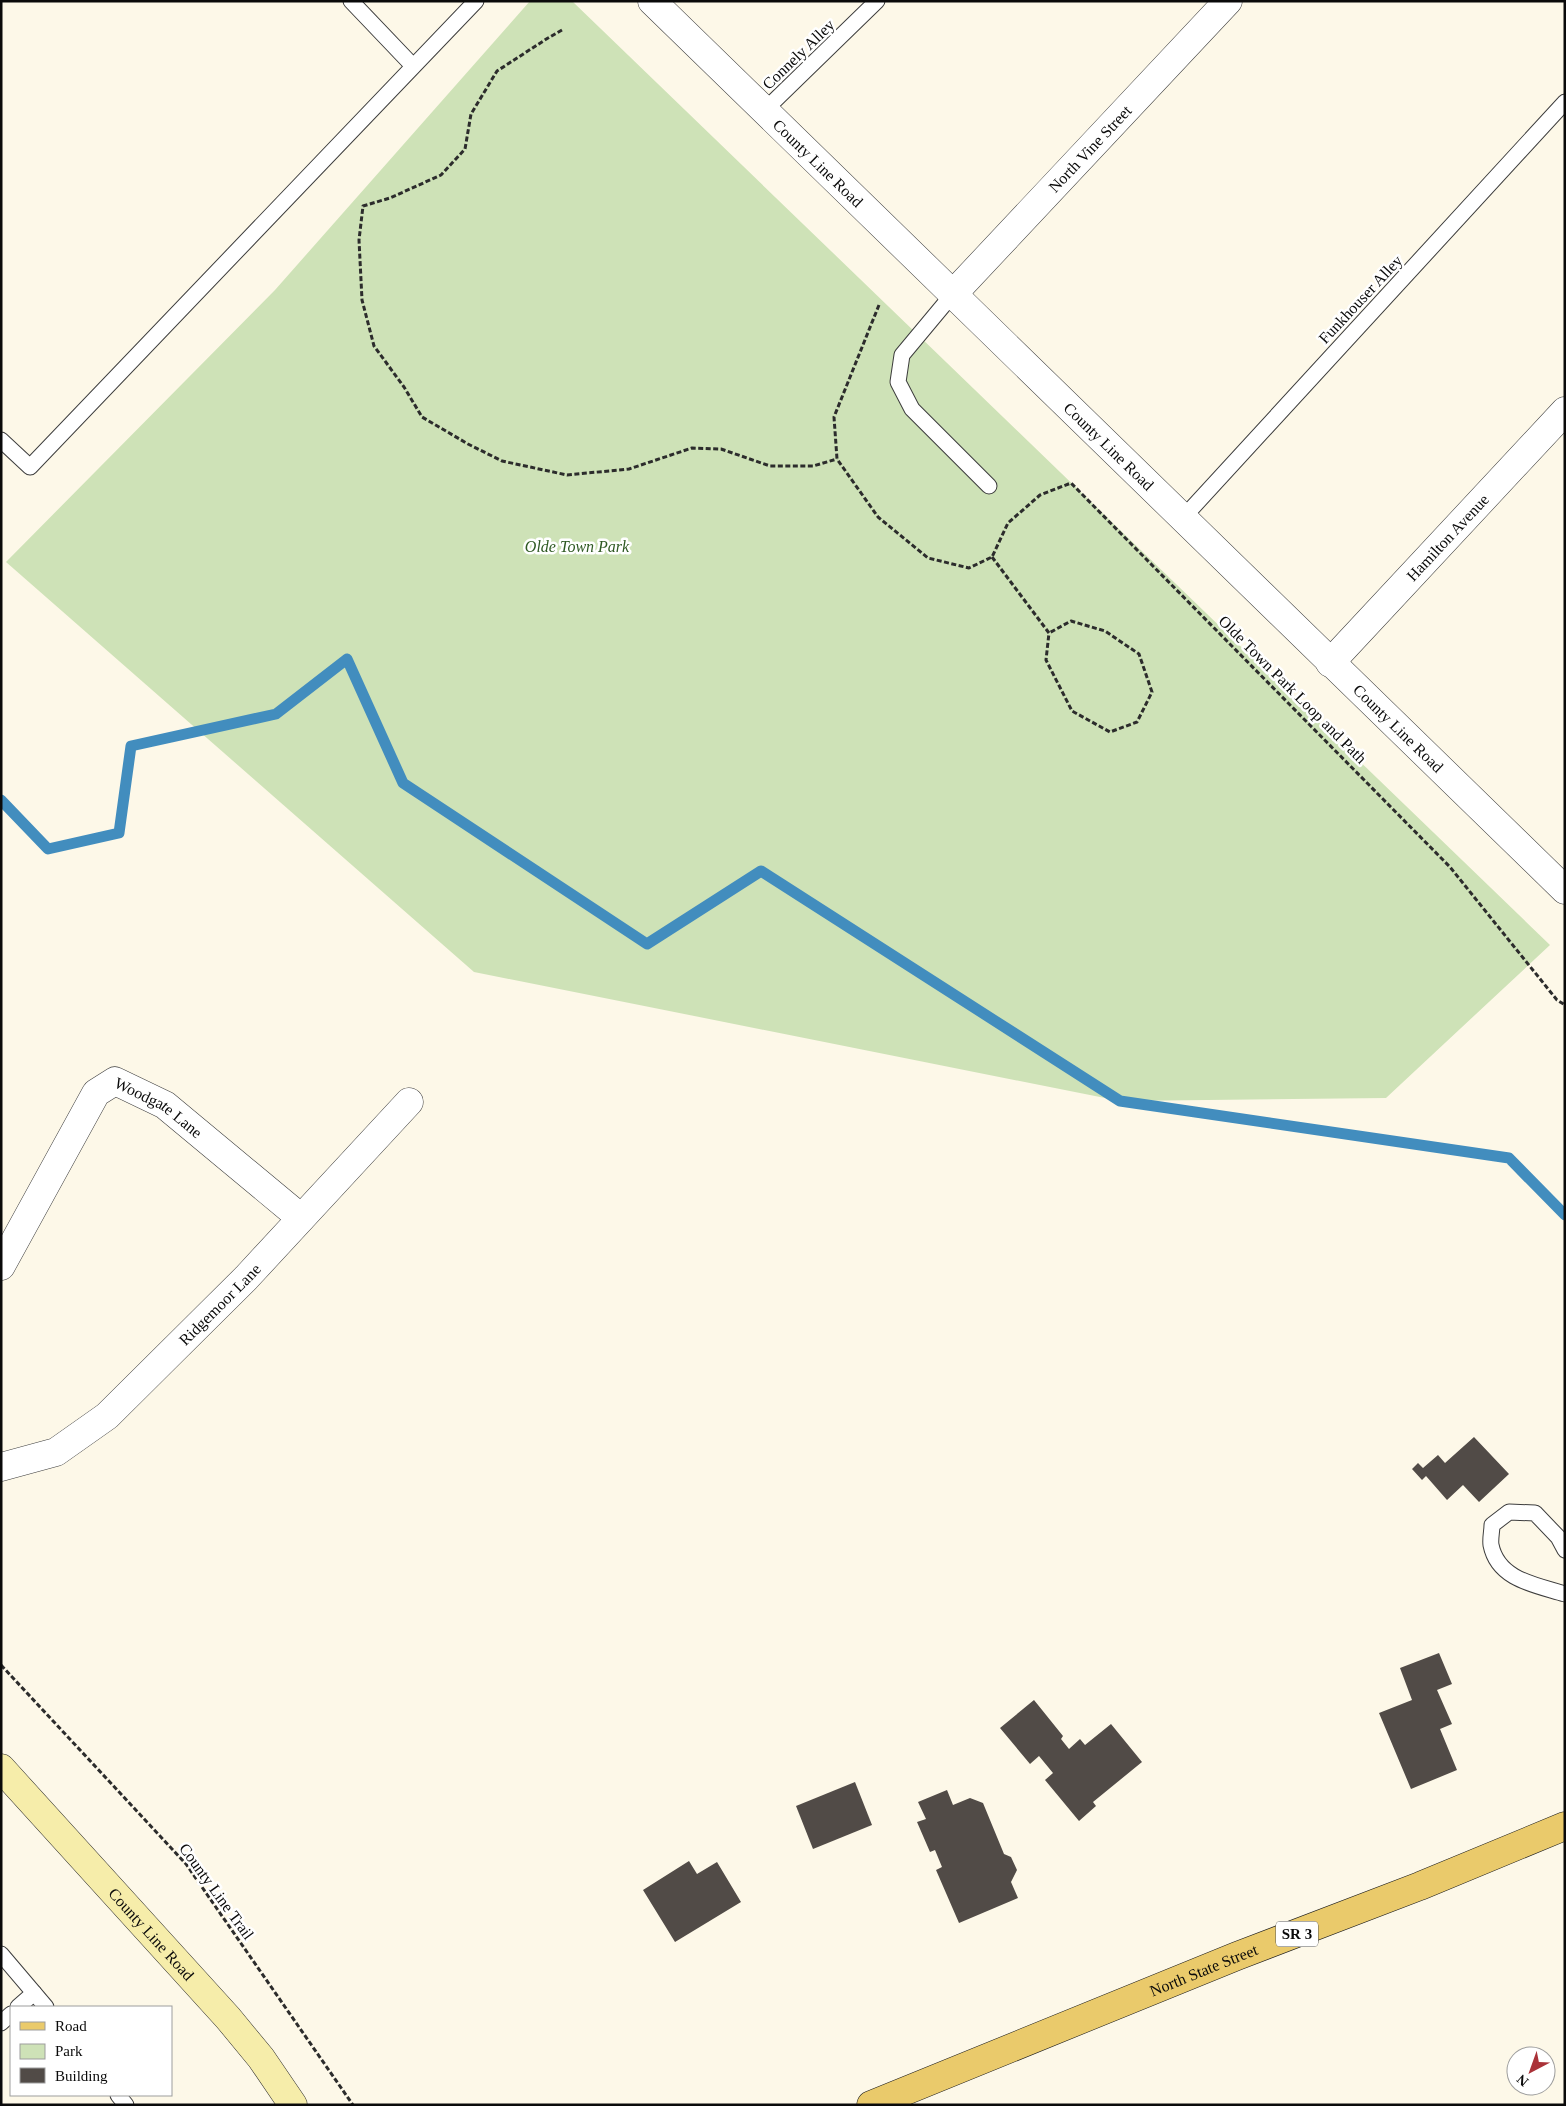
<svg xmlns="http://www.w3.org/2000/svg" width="1566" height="2106" font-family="'Times New Roman',serif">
<rect width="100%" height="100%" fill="#fdf8e8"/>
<!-- green -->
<polygon fill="#cee2b7" points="530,1 572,1 1550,945 1386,1098 1120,1101 474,972 6,562 275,290"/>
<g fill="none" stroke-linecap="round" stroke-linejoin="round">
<!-- stream -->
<polyline stroke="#428dbe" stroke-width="11" points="1,800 48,849 119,833 131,746 276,714 347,659 403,783 647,944 761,871 1120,1101 1509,1158 1565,1215"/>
</g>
<!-- building -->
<g fill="#514b47">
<polygon points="1474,1437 1509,1474 1479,1502 1463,1485 1447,1500 1426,1476 1422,1480 1412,1469 1418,1463 1423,1468 1438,1455 1445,1463"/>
<polygon points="1439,1653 1452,1684 1437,1690 1452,1724 1440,1729 1457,1770 1411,1789 1379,1713 1412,1700 1400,1668"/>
<polygon points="1034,1700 1063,1736 1061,1739 1069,1749 1080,1739 1085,1745 1111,1724 1142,1762 1093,1802 1096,1806 1079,1821 1045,1780 1053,1773 1039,1756 1030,1764 1000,1728"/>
<polygon points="855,1782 872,1825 813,1849 796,1806"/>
<polygon points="947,1790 953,1805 970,1798 983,1803 1004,1854 1011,1857 1017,1870 1011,1882 1018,1898 959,1923 936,1870 942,1867 935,1850 930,1852 917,1822 926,1819 918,1802"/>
<polygon points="689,1861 697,1874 717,1862 741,1902 675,1942 643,1890"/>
</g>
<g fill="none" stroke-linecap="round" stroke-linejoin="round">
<defs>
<g id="service">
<polyline points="351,1 413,66"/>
<polyline points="765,110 877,1"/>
<polyline points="952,295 902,355 898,382 912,409 989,486"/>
<polyline points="1,440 30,467 476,1"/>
<polyline points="1182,519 1565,102"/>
<path d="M1565,1550L1558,1537L1535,1513L1509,1512L1492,1525C1492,1531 1490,1539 1491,1545C1498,1580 1536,1585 1565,1594"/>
<polyline points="1,1954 46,2007"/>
<polyline points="18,2007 34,1993"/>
<polyline points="1,2023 11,2014"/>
<polyline points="118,2095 126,2105"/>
</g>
<g id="minor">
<path id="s1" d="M652,1L1565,890"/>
<path id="s2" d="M952,295L1228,1"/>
<path id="s3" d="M1330,663L1565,411"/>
<path id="s4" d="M1,1266L96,1093L115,1081L165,1105L301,1218"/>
<path id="s5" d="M1,1467L56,1452L107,1416L246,1278L409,1102"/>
</g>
<g id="secondary">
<path id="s6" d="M1,1768L228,2018L261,2058L293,2105"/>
</g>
<g id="primary">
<path id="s7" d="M871,2105L1237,1956L1420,1886L1565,1826"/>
</g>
</defs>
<!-- service casing -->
<use href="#service" stroke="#3d3d3d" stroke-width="17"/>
<!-- minor casing -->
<use href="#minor" stroke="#3d3d3d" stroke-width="29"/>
<!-- secondary casing -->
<use href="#secondary" stroke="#2c2c2c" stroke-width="29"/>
<!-- primary casing -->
<use href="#primary" stroke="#1b1b1b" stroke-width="29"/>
<!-- path -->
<g stroke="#2c2c2c" stroke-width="3" stroke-dasharray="5 2.5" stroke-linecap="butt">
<polyline points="562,30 548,38 497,71 471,114 465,149 441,175 390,198 363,206 359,240 362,300 374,346 404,387 422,417 468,444 502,461 567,475 629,469 692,448 721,449 770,466 813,466 837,459"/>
<polyline points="879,305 834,417 837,459 878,517 928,558 969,568 992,557 1008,523 1040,495 1071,483 1450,867 1557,1000 1565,1005"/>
<polyline points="992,557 1049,633 1046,660 1072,711 1110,732 1137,722 1152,692 1139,654 1105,631 1071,621 1049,633"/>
<polyline points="1,1665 186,1864 353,2105"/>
</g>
<!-- service -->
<use href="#service" stroke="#fff" stroke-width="15"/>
<!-- minor -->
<use href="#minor" stroke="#fff" stroke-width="28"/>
<!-- secondary -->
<use href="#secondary" stroke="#f6edaa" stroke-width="28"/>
<!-- primary -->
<use href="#primary" stroke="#eaca6b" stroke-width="28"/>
</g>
<g text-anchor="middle" stroke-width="5" stroke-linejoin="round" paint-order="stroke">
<!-- shield labels -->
<rect fill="#fff" stroke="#545454" stroke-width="1" x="1276" y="1921.5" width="42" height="25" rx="4"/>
<g font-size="15" font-weight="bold" fill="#0a0a0a">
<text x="1297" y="1939">SR 3</text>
</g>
<!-- street labels -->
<g font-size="16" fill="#0a0a0a" stroke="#fff">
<text transform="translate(798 54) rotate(-44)" y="6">Connely Alley</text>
<text dy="6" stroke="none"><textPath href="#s2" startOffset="201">North Vine Street</textPath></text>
<text dy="6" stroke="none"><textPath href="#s1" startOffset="232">County Line Road</textPath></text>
<text transform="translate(1360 299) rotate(-47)" y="6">Funkhouser Alley</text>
<text dy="6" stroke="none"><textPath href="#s1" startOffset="638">County Line Road</textPath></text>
<text dy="6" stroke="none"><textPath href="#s3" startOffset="172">Hamilton Avenue</textPath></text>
<text transform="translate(1293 689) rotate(45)" y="6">Olde Town Park Loop and Path</text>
<text dy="6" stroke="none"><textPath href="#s1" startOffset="1042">County Line Road</textPath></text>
<text dy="6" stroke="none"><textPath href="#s4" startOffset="271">Woodgate Lane</textPath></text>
<text dy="6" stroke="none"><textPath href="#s5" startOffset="278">Ridgemoor Lane</textPath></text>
<text transform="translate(217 1891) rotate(54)" y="6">County Line Trail</text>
<text dy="6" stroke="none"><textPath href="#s6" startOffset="224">County Line Road</textPath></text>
<text dy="6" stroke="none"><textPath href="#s7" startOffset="359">North State Street</textPath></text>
</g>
<!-- park labels -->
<g font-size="16" font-style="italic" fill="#2e5922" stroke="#fff">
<text x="577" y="552">Olde Town Park</text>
</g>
</g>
<!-- border -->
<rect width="1566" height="2106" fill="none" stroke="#0a0a0a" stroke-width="5"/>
<!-- legend -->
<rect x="10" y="2006" width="162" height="90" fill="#ffffff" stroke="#9d9d9d"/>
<rect x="20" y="2022" width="25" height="8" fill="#eaca6b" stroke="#9d9d9d"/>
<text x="55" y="2031" font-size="15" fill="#0a0a0a">Road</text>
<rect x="20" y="2044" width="25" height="15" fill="#cee2b7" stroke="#9d9d9d"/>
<text x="55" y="2056" font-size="15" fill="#0a0a0a">Park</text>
<rect x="20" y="2068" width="25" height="15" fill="#514b47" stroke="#9d9d9d"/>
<text x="55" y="2081" font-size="15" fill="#0a0a0a">Building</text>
<!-- north arrow -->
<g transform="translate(1531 2071) rotate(221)"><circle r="24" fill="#ffffff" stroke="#9d9d9d"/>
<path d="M0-4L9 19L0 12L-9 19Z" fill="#aa3238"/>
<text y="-8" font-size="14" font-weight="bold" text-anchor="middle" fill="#0a0a0a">N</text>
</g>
</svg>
